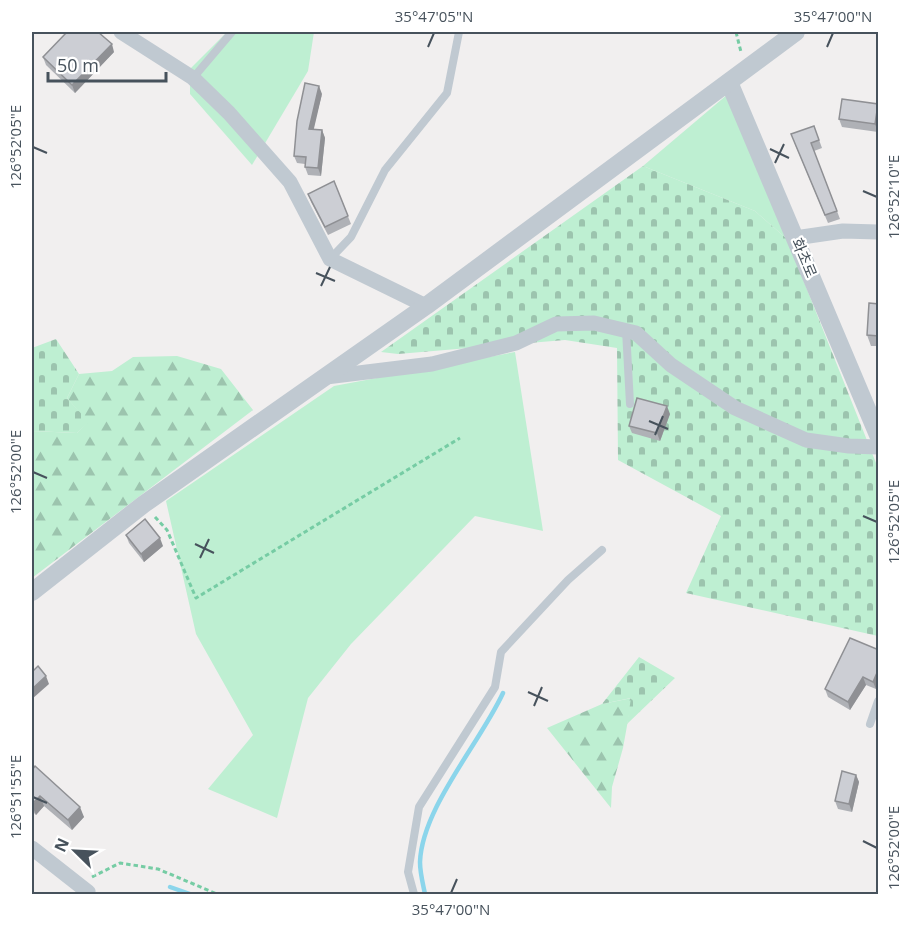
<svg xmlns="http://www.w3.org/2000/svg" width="910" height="926" font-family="'Open Sans','Noto Sans KR',sans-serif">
<defs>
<pattern id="forest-firs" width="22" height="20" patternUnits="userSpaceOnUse" patternTransform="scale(1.5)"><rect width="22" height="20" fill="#beefd2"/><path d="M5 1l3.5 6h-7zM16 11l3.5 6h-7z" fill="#9cc4ae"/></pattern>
<pattern id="cemetery-stones" width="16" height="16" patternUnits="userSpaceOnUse" patternTransform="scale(1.5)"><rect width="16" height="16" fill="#beefd2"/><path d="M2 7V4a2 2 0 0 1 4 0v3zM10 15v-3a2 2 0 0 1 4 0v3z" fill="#9cc4ae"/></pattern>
</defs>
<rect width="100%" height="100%" fill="#f1efef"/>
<!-- grass -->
<g fill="#beefd2">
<polygon points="227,32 314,32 308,71 252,165 190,94 190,69"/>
<polygon points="728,94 787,239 755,211 643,166"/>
<polygon points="515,352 543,531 475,516 351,644 308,698 277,818 208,789 253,735 196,634 166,501 334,386"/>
</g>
<!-- forest -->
<g fill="url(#forest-firs)">
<polygon points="177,356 221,369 253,410 32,578 32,431 77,433 88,422 67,398 79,374 112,371 133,357"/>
<polygon points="632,698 623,748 612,787 611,808 547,728 602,704"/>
</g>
<!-- cemetery -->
<g fill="url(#cemetery-stones)">
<polygon points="643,166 755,211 787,239 878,468 878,636 686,593 721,516 618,460 617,348 565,340 398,354 381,352"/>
<polygon points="56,339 79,374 67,398 89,422 77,433 32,431 32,348"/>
<polygon points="639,657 675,678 627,724 631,698 602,704"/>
</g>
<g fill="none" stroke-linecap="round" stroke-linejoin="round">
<!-- stream -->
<g stroke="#8bd5eb" stroke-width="4.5">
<polyline points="170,887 190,894"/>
<path d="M425,894C423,884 420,873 420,862C422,808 480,743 503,693"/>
</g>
<!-- path -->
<g stroke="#76cca4" stroke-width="3" stroke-dasharray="4.5 3" stroke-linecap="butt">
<polyline points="736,32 741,52"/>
<polyline points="155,517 167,530 196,598 460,438"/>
<polyline points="92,877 120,863 158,869 217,894"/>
</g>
<!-- service -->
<g stroke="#c0c9d1" stroke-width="8">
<polyline points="193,78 232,32"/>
<polyline points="330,259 351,237 385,170 447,93 459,32"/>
<polyline points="626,330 630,404"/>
<polyline points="870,724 878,701"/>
<polyline points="414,894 408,872 419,807 495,687 501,652 568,580 602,550"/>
</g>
<!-- minor -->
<g stroke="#c0c9d1" stroke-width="15">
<polyline points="121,32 193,78 229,113 290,182 330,259 426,306"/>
<polyline points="795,238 843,231 878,232"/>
<polyline points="326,377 432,364 516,343 556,324 594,323 636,333 671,365 735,408 806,440 849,446 878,447"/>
<polyline points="32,848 88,892 87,894"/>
</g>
<!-- tertiary -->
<g stroke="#c0c9d1" stroke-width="18">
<polyline points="729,82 878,435"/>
<polyline points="32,592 144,504 426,306 796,32"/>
</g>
</g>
<!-- wall -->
<g fill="#afb1b6">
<polygon points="114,52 75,93 46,65 43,57"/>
<polygon points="322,94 313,129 322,130 325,138 321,176 308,175 305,167 305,164 297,163 294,156"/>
<polygon points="878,104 878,132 842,127 839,119"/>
<polygon points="814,126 822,148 814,151 840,219 828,223 794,142"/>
<polygon points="334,181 351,224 328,235 311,202 308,194"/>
<polygon points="879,304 879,346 871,346 867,335"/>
<polygon points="670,414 660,441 632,433 629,426"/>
<polygon points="126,535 163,546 144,562 129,543"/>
<polygon points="879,650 879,683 876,689 866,685 850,710 828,697 825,689"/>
<polygon points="32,770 84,817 72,830 44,806 36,815 32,811"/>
<polygon points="856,775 859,782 852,812 838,809 835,801"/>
</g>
<!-- shaded-wall -->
<g fill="#8f9094">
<polygon points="112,44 114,52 75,93 72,85"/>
<polygon points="319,86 322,94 312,137 309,129"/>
<polygon points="878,104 879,106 878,132 875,124"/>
<polygon points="322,130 325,138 321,176 318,168"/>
<polygon points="667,406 670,414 660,441 657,433"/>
<polygon points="160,538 163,546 144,562 141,554"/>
<polygon points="879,668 879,683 876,689 873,682"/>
<polygon points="46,676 49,684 32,699 32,689"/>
<polygon points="863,677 866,685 850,710 848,702"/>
<polygon points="856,775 859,782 852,812 849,804"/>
<polygon points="40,796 44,806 36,815 32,805"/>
<polygon points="80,807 84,817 72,830 68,820"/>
</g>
<!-- building -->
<g fill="#ccced4" stroke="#8f9094" stroke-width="1.5">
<polygon points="67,32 98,32 112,44 72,85 43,57"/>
<polygon points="305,83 319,86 309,129 322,130 318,168 305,167 306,157 294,156 297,121"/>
<polygon points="842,99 878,104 875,124 839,119"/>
<polygon points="814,126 819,140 811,143 837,211 825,215 791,134"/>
<polygon points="334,181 348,216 325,227 308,194"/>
<polygon points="869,303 879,304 879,336 867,335"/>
<polygon points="637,398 667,406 657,433 629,426"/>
<polygon points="145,519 160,538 141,554 126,535"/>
<polygon points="850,638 879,650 879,668 873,682 863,677 848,702 825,689"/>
<polygon points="38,666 46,676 32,689 32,672"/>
<polygon points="35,766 80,807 68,820 40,796 32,804 32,770"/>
<polygon points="842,771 856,775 849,804 835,801"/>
</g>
<!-- ticks -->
<path fill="none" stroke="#47525c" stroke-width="2" d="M428,47L434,33M827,47L833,33M33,147L47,153M770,149L789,158M775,163L784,144M863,191L877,197M316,273L335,281M321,286L330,267M649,421L668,429M655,435L663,416M33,472L47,478M863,516L877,522M195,544L214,553M200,558L209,539M528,692L548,701M534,706L542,687M33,797L47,803M863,841L877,848M451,893L457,879"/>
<g text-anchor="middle" stroke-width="4.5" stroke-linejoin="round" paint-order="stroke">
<!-- street labels -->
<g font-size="15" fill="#47525c" stroke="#fff">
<text transform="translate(804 258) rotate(67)" y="5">화초로</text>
</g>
</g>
<!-- border -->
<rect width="910" height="926" fill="none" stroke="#ffffff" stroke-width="66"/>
<!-- north arrow -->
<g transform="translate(75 851) rotate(294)" stroke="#ffffff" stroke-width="4.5" paint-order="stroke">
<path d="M0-4.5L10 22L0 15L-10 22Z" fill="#47525c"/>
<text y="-9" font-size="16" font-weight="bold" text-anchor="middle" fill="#47525c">N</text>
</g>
<!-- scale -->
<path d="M48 72v9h118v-9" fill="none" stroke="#47525c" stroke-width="3"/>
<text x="57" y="72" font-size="18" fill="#47525c" stroke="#ffffff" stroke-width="4.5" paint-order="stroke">50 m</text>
<rect x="33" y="33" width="844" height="860" fill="none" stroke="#47525c" stroke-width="2"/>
<g font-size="15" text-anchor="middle" fill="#47525c">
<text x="434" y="22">35°47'05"N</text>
<text x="833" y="22">35°47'00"N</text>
<text transform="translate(16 147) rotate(-90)" y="5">126°52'05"E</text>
<text transform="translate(894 197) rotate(-90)" y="5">126°52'10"E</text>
<text transform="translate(16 472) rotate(-90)" y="5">126°52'00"E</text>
<text transform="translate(894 522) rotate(-90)" y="5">126°52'05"E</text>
<text transform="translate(16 797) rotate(-90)" y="5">126°51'55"E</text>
<text transform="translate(894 848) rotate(-90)" y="5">126°52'00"E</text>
<text x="451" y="915">35°47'00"N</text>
</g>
</svg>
